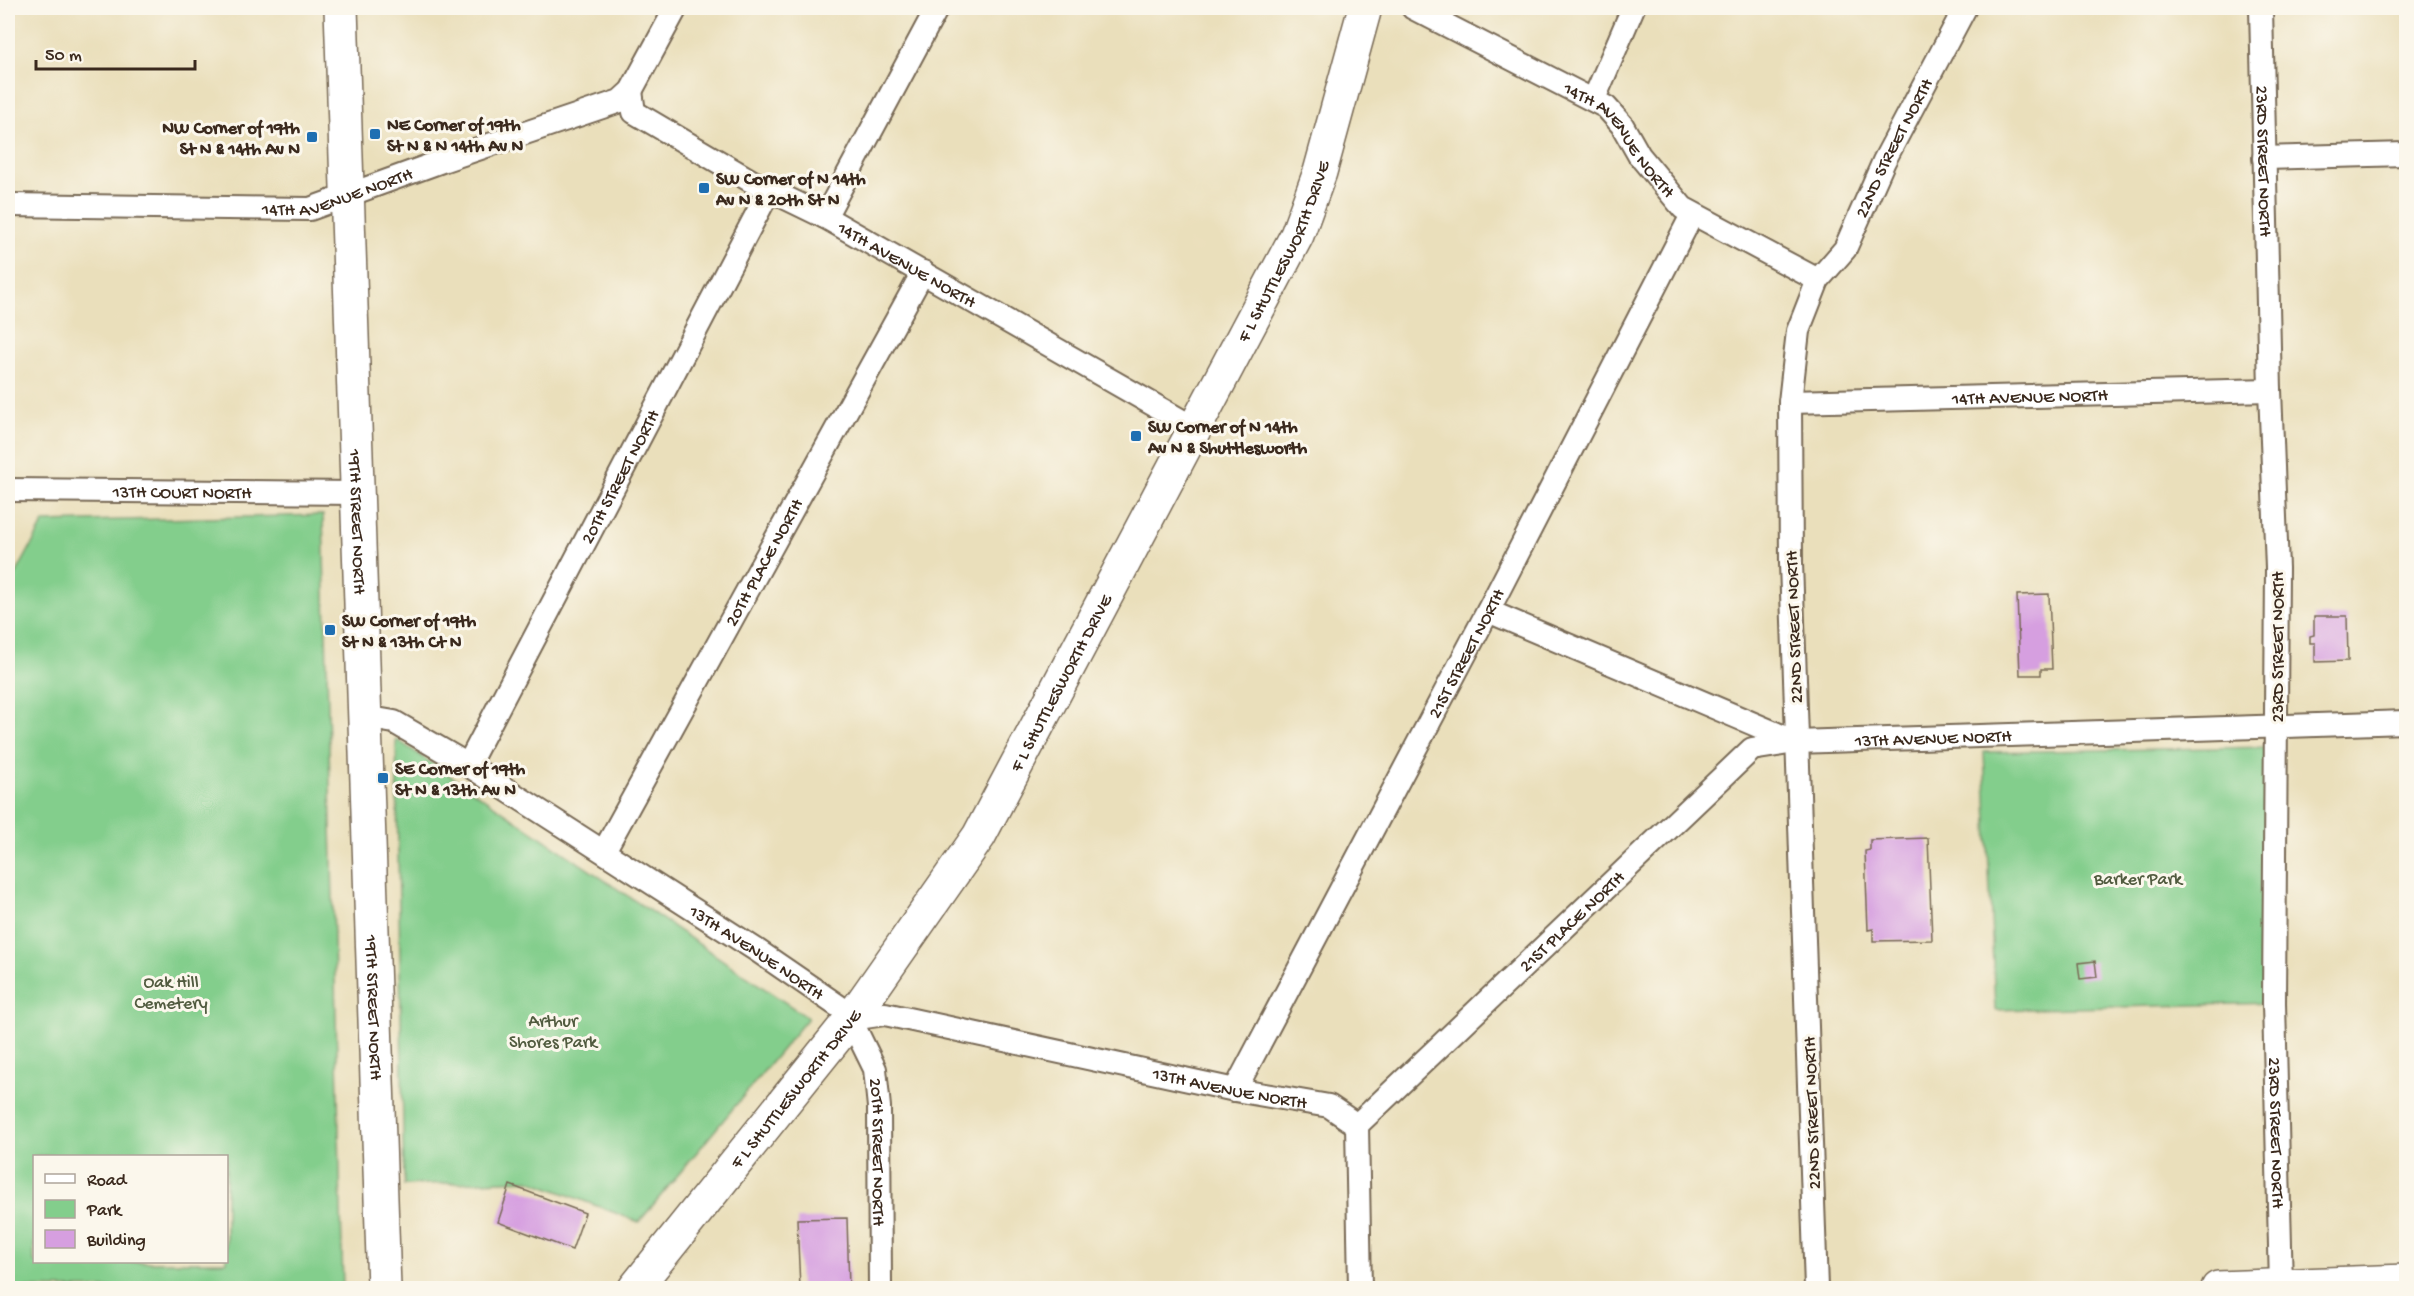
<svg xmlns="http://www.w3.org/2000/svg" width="2414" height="1296" font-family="'Gochi Hand',sans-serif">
<rect width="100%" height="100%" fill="#fbf7ec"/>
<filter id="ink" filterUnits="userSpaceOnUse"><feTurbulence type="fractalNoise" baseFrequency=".0167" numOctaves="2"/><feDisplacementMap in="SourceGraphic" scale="12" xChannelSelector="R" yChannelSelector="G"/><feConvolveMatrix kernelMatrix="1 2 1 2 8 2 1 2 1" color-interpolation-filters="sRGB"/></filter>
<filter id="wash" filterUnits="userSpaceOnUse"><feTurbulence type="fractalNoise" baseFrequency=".008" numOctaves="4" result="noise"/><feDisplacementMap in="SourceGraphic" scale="24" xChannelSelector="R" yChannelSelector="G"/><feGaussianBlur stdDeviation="1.35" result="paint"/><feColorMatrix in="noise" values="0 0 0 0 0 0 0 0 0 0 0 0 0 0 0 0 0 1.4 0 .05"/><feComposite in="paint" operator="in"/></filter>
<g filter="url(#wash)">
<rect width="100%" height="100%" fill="#eadfbb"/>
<!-- green -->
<g fill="#83ce8c" stroke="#5f7c55" stroke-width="1.5" fill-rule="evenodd">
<path d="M323,515L343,1288H8V589L44,522ZM226,1156V1262H34V1156Z"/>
<polygon points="396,739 808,1018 639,1222 529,1180 404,1185"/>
<polygon points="2277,747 2274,1003 1995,1010 1984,752"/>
</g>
<g id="blocks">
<!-- building -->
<g fill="#d69fe0">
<polygon points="2049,594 2052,669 2041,669 2041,675 2020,675 2017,595"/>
<polygon points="2314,616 2347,616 2348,661 2315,662 2315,643 2310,643 2310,636 2314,635"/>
<polygon points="1928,838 1932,940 1873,941 1873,929 1868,930 1865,851 1870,850 1870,840"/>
<polygon points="2095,961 2097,977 2080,979 2078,963"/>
<polygon points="510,1185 585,1213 572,1250 498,1222"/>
<polygon points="847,1218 849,1288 800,1288 797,1219"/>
</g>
</g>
</g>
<g filter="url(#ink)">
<use href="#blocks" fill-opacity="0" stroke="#786955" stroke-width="1.5"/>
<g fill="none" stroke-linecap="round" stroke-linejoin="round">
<defs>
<g id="street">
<path id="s1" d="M1413,8L1606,107L1622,125L1639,155L1683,208L1818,280"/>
<path id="s2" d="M2261,8L2270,390L2277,568L2274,1003L2281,1286"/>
<path id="s3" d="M631,91L634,112L753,182L825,217L1196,429"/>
<polyline points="1594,99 1633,8"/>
<polyline points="2264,158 2406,154"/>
<path id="s4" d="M8,205L310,209L442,161L620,101L631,91L676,8"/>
<polyline points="825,217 937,8"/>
<path id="s5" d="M1790,402L2270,390"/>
<path id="s6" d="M8,490L357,493"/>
<path id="s7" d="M1488,611L1796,742L2406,722"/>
<path id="s8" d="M365,717L394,722L468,765L758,951L847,1012L875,1069L879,1107L880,1288"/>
<path id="s9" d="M468,765L770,189"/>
<path id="s10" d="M604,851L923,272"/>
<path id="s11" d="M851,1019L885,1014L1235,1090L1329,1106L1357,1125"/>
<path id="s12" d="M1235,1090L1488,611L1692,215"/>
<path id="s13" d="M1357,1125L1752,749L1795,742"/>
<polyline points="1357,1125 1360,1288"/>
<path id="s14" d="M1816,1288L1791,563L1790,402L1798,331L1818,280L1845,249L1884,161L1965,8"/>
</g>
<g id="secondary">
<path id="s15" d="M341,8L384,1288"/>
<path id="s16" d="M635,1288L851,1019L979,836L1297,235L1320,172L1365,8"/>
<polyline points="2218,1288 2406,1281"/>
</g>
</defs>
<!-- street casing -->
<use href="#street" stroke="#786955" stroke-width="26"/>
<!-- secondary casing -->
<use href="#secondary" stroke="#786955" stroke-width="36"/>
<!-- street -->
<use href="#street" stroke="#fff" stroke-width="22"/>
<!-- secondary -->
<use href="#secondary" stroke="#fff" stroke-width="33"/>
</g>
</g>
<!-- markers -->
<g fill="#1f6fb2" stroke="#fbf7ec" stroke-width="2">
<rect x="369" y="128" width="12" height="12" rx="3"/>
<rect x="306" y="131" width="12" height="12" rx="3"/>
<rect x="698" y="182" width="12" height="12" rx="3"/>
<rect x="1130" y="430" width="12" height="12" rx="3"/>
<rect x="324" y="624" width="12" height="12" rx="3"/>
<rect x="377" y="772" width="12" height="12" rx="3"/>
</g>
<g text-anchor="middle" stroke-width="6" stroke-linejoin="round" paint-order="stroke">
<!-- poi labels -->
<g font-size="18" font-weight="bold" fill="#3b2a1e" stroke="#fbf7ec" text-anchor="start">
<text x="387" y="130">NE Corner of 19th<tspan x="387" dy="21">St N &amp; N 14th Av N</tspan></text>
<text x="300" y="133" text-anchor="end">NW Corner of 19th<tspan x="300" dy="21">St N &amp; 14th Av N</tspan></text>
<text x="716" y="184">SW Corner of N 14th<tspan x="716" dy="21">Av N &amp; 20th St N</tspan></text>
<text x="1148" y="432">SW Corner of N 14th<tspan x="1148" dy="21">Av N &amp; Shuttlesworth</tspan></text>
<text x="342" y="626">SW Corner of 19th<tspan x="342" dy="21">St N &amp; 13th Ct N</tspan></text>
<text x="395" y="774">SE Corner of 19th<tspan x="395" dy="21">St N &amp; 13th Av N</tspan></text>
</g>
<!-- street labels -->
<g font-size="18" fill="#3b2a1e" stroke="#fbf7ec">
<text dy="6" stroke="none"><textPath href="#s1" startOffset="249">14TH AVENUE NORTH</textPath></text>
<text dy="6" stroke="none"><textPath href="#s14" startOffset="1166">22ND STREET NORTH</textPath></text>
<text dy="6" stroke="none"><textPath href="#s2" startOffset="153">23RD STREET NORTH</textPath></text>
<text dy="6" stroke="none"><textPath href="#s4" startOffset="332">14TH AVENUE NORTH</textPath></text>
<text dy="6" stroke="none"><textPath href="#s16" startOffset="1228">F L SHUTTLESWORTH DRIVE</textPath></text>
<text dy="6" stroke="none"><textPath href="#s3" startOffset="334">14TH AVENUE NORTH</textPath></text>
<text dy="6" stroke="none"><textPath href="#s5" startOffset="240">14TH AVENUE NORTH</textPath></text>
<text dy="6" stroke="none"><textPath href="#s9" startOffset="326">20TH STREET NORTH</textPath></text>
<text dy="6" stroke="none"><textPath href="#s6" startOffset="174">13TH COURT NORTH</textPath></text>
<text dy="6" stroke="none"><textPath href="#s15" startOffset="514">19TH STREET NORTH</textPath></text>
<text dy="6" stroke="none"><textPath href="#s10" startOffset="330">20TH PLACE NORTH</textPath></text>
<text transform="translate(1793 627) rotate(-92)" y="6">22ND STREET NORTH</text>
<text transform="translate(2277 647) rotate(-90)" y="6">23RD STREET NORTH</text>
<text dy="6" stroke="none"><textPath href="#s12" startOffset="494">21ST STREET NORTH</textPath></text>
<text dy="6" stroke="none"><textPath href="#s16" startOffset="742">F L SHUTTLESWORTH DRIVE</textPath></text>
<text dy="6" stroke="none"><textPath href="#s7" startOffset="472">13TH AVENUE NORTH</textPath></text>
<text dy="6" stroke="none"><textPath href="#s13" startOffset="296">21ST PLACE NORTH</textPath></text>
<text dy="6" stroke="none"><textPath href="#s8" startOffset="459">13TH AVENUE NORTH</textPath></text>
<text dy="6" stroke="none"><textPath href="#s15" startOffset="1000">19TH STREET NORTH</textPath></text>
<text dy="6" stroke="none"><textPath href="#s11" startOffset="387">13TH AVENUE NORTH</textPath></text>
<text dy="6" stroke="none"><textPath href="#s16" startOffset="256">F L SHUTTLESWORTH DRIVE</textPath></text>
<text transform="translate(1811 1113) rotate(-92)" y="6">22ND STREET NORTH</text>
<text dy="6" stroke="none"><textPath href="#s2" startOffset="1125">23RD STREET NORTH</textPath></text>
<text dy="6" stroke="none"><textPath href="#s8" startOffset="714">20TH STREET NORTH</textPath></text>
</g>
<!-- park labels -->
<g font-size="18" fill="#515b3f" stroke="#fbf7ec">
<text x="2138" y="884">Barker Park</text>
<text x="171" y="987">Oak Hill<tspan x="171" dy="21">Cemetery</tspan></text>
<text x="553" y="1026">Arthur<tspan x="553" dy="21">Shores Park</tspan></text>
</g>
</g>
<!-- margin -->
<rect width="2414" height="1296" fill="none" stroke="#fbf7ec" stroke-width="30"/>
<!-- legend -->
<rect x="33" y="1155" width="195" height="108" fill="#fbf7ec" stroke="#aea59a" stroke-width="1.5"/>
<rect x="45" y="1174" width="30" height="9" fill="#ffffff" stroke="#aea59a" stroke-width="1.5"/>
<text x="87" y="1185" font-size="18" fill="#3b2a1e">Road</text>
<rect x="45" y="1200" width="30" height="18" fill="#83ce8c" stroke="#aea59a" stroke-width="1.5"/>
<text x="87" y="1215" font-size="18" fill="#3b2a1e">Park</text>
<rect x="45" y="1230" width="30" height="18" fill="#d69fe0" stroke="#aea59a" stroke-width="1.5"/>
<text x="87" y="1245" font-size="18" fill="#3b2a1e">Building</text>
<!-- scale -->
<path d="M36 60v9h159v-9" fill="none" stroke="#3b2a1e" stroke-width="3"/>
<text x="45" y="60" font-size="18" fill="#3b2a1e" stroke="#fbf7ec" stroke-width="4.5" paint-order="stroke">50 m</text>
</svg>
